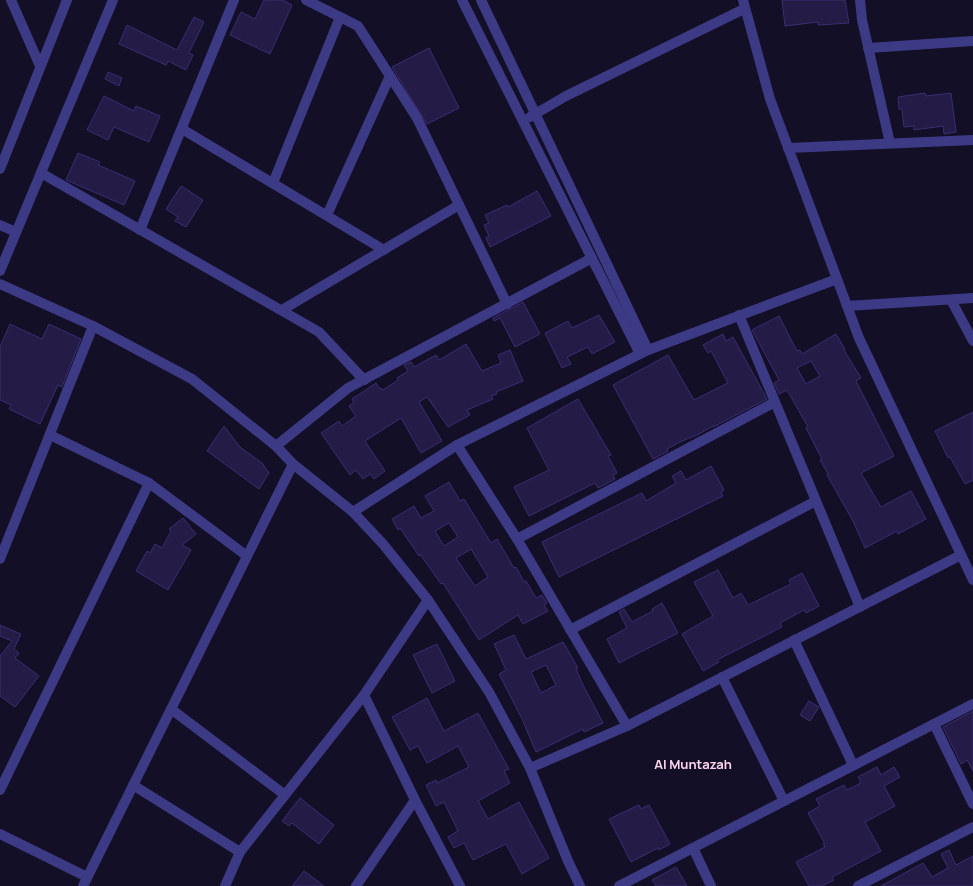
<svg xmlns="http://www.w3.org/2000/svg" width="973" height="886" font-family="Manrope,sans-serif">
<rect width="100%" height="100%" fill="#130f26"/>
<!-- building -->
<g fill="#241b47" stroke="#3b2d73" fill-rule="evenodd">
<polygon points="264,0 282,0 292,5 270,54 230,35 241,12 255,19"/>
<polygon points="782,0 845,0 849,23 818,25 818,22 785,26"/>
<polygon points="194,17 204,22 189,53 193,55 186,70 168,61 166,65 119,44 127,25 177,50"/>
<polygon points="429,48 459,108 427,124 392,67"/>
<polygon points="108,72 122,78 119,86 105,79"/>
<polygon points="925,93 926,96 951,93 956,132 944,134 943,126 914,130 914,126 904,127 902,109 899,109 898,97"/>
<polygon points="104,96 134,111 136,106 160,116 149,142 114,127 108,140 87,130"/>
<polygon points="78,153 100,162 98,165 135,181 124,205 66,180"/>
<polygon points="181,186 203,200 186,227 175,221 178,217 166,209"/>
<polygon points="537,191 551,216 490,247 486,238 489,236 484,225 489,223 485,215 507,205 508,207"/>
<polygon points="523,302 540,334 515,347 500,318 494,321 493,318"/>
<polygon points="599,315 615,342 592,354 588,347 567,357 571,364 562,368 545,333 568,321 572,328"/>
<path d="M779,316L797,351L800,350L802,354L836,334L845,349L844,350L861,378L856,381L894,456L861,473L881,507L911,491L926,519L898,534L897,531L865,548L853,521L827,475L828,474L820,460L822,459L806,428L808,427L787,390L779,394L774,383L779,380L752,330ZM811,361L820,376L806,384L797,368Z"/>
<polygon points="10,324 42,339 49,324 81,339 62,387 58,385 40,424 9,409 11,405 0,400 0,347"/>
<polygon points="723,334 726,341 733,337 767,399 713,427 713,426 699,434 682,441 667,449 668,451 653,459 613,385 668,355 694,400 728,383 711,351 708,353 703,345"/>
<polygon points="466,344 482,371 501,363 498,355 510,350 523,381 496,392 497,394 491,396 493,399 467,410 470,415 448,427 427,397 419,402 442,441 421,453 401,418 365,441 385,471 374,479 370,474 363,479 356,470 350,475 321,433 339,421 342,426 356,416 349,406 354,403 352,399 376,383 380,389 381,388 383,390 398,380 397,378 408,371 404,365 411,362 414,367 436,355 439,360"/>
<polygon points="578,399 611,455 608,456 617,473 613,475 615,479 598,488 595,483 529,516 514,487 549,470 527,428"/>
<polygon points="973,412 973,480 965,484 950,457 948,458 935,431"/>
<polygon points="224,426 240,447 262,463 269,473 259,489 207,451"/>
<polygon points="711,466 724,490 721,492 723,496 559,577 542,542 642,493 646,501 676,483 672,476 681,471 686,480"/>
<path d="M449,482L460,501L464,499L491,543L497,539L514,568L516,567L524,582L526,581L536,598L542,595L547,603L544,605L548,611L523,624L518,615L479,640L443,583L441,584L420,554L419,556L400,528L398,530L392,519L414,506L421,518L434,511L425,496ZM449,523L458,537L444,546L435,531ZM471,549L488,577L475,586L456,558Z"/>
<polygon points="183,518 196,534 182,545 191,550 168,590 136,571 147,551 150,553 155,544 162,548 171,531 169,529"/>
<polygon points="718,570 733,598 741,593 748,605 791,584 789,580 802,573 819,606 806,613 804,610 780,623 782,627 717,660 719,662 703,671 682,634 713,616 694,582"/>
<polygon points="662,603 678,633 619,663 607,639 627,628 619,612 624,609 632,622 653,611 652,609"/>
<polygon points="0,625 21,634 14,649 19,653 15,658 39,676 15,707 0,696 0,656 12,641 0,636"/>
<path d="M514,635L526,659L563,642L578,668L576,669L583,685L603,723L584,732L583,729L536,752L522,719L499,674L506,670L494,644ZM546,665L556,685L541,693L531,672Z"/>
<polygon points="437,644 455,681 432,693 413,655"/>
<polygon points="427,698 444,731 478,713 509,769 504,771 510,783 478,801 488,819 519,802 549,858 522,874 506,844 473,860 464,843 454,848 448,837 458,831 444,802 436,806 426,785 436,780 437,783 469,767 458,746 427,763 418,746 410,750 392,717"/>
<polygon points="809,701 819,707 810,721 800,715"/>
<polygon points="973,711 973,771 967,760 961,764 943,727"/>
<polygon points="877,767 881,775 894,767 900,777 884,786 895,806 865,822 881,851 832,877 834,880 822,886 809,886 796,862 825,847 823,844 825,844 808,813 820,806 816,799 844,785 847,790 861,783 858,777"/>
<polygon points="300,798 334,825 319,844 292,823 289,826 282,821"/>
<polygon points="639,805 641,809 649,805 670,844 659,850 658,848 631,862 609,819"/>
<polygon points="949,850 956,865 973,856 973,886 881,886 923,863 932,877 948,868 941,854"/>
<polygon points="676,867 687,886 656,886 652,880"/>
<polygon points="304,871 324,886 292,886"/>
</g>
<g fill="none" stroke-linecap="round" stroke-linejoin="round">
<!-- street -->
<g stroke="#3d3a85" stroke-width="10">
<polyline points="11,0 40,66"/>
<polyline points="306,0 358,26 417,118 507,304"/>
<polyline points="462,0 640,354"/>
<polyline points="481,0 648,350"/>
<polyline points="743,0 770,99 859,338 973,580"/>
<polyline points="860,0 862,20 890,143"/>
<polyline points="868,48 973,41"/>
<polyline points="530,117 566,96 744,9"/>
<polyline points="182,129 384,250"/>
<polyline points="788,148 973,140"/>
<polyline points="0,169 67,0"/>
<polyline points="41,173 319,332 364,380"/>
<polyline points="273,183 340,17"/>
<polyline points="327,215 390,76"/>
<polyline points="0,225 16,232"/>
<polyline points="140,230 234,0"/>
<polyline points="0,271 113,0"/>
<polyline points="0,284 93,326 192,379 276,446 293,464 353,512 383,544 428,600 489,692 530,768 568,861 580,886"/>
<polyline points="951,300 973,341"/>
<polyline points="847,306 973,298"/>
<polyline points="282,310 459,205"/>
<polyline points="739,315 860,607"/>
<polyline points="50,435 149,483 247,556"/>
<polyline points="457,445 517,539 627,726"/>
<polyline points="276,446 348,388 592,258"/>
<polyline points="353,512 457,445 648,350 837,279"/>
<polyline points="517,539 775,402"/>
<polyline points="0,559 93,326"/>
<polyline points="570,630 816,501"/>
<polyline points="794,640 853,765"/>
<polyline points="722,677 784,801"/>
<polyline points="364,695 415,800 460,886"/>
<polyline points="171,709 285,795"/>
<polyline points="934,724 973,804"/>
<polyline points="530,768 627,726 961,555"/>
<polyline points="133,785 240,852"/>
<polyline points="0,790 149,483"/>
<polyline points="0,834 87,877"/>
<polyline points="693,848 711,886"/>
<polyline points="83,886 293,464"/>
<polyline points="225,886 240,852 364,695 428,600"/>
<polyline points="356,886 415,800"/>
<polyline points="619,886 973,704"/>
<polyline points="858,886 973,827"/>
</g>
</g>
<g text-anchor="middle" stroke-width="3" stroke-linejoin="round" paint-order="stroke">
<!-- neighbourhood labels -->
<g font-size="13" font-weight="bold" fill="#ffd6f0" stroke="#130f26">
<text x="693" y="769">Al Muntazah</text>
</g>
</g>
</svg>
